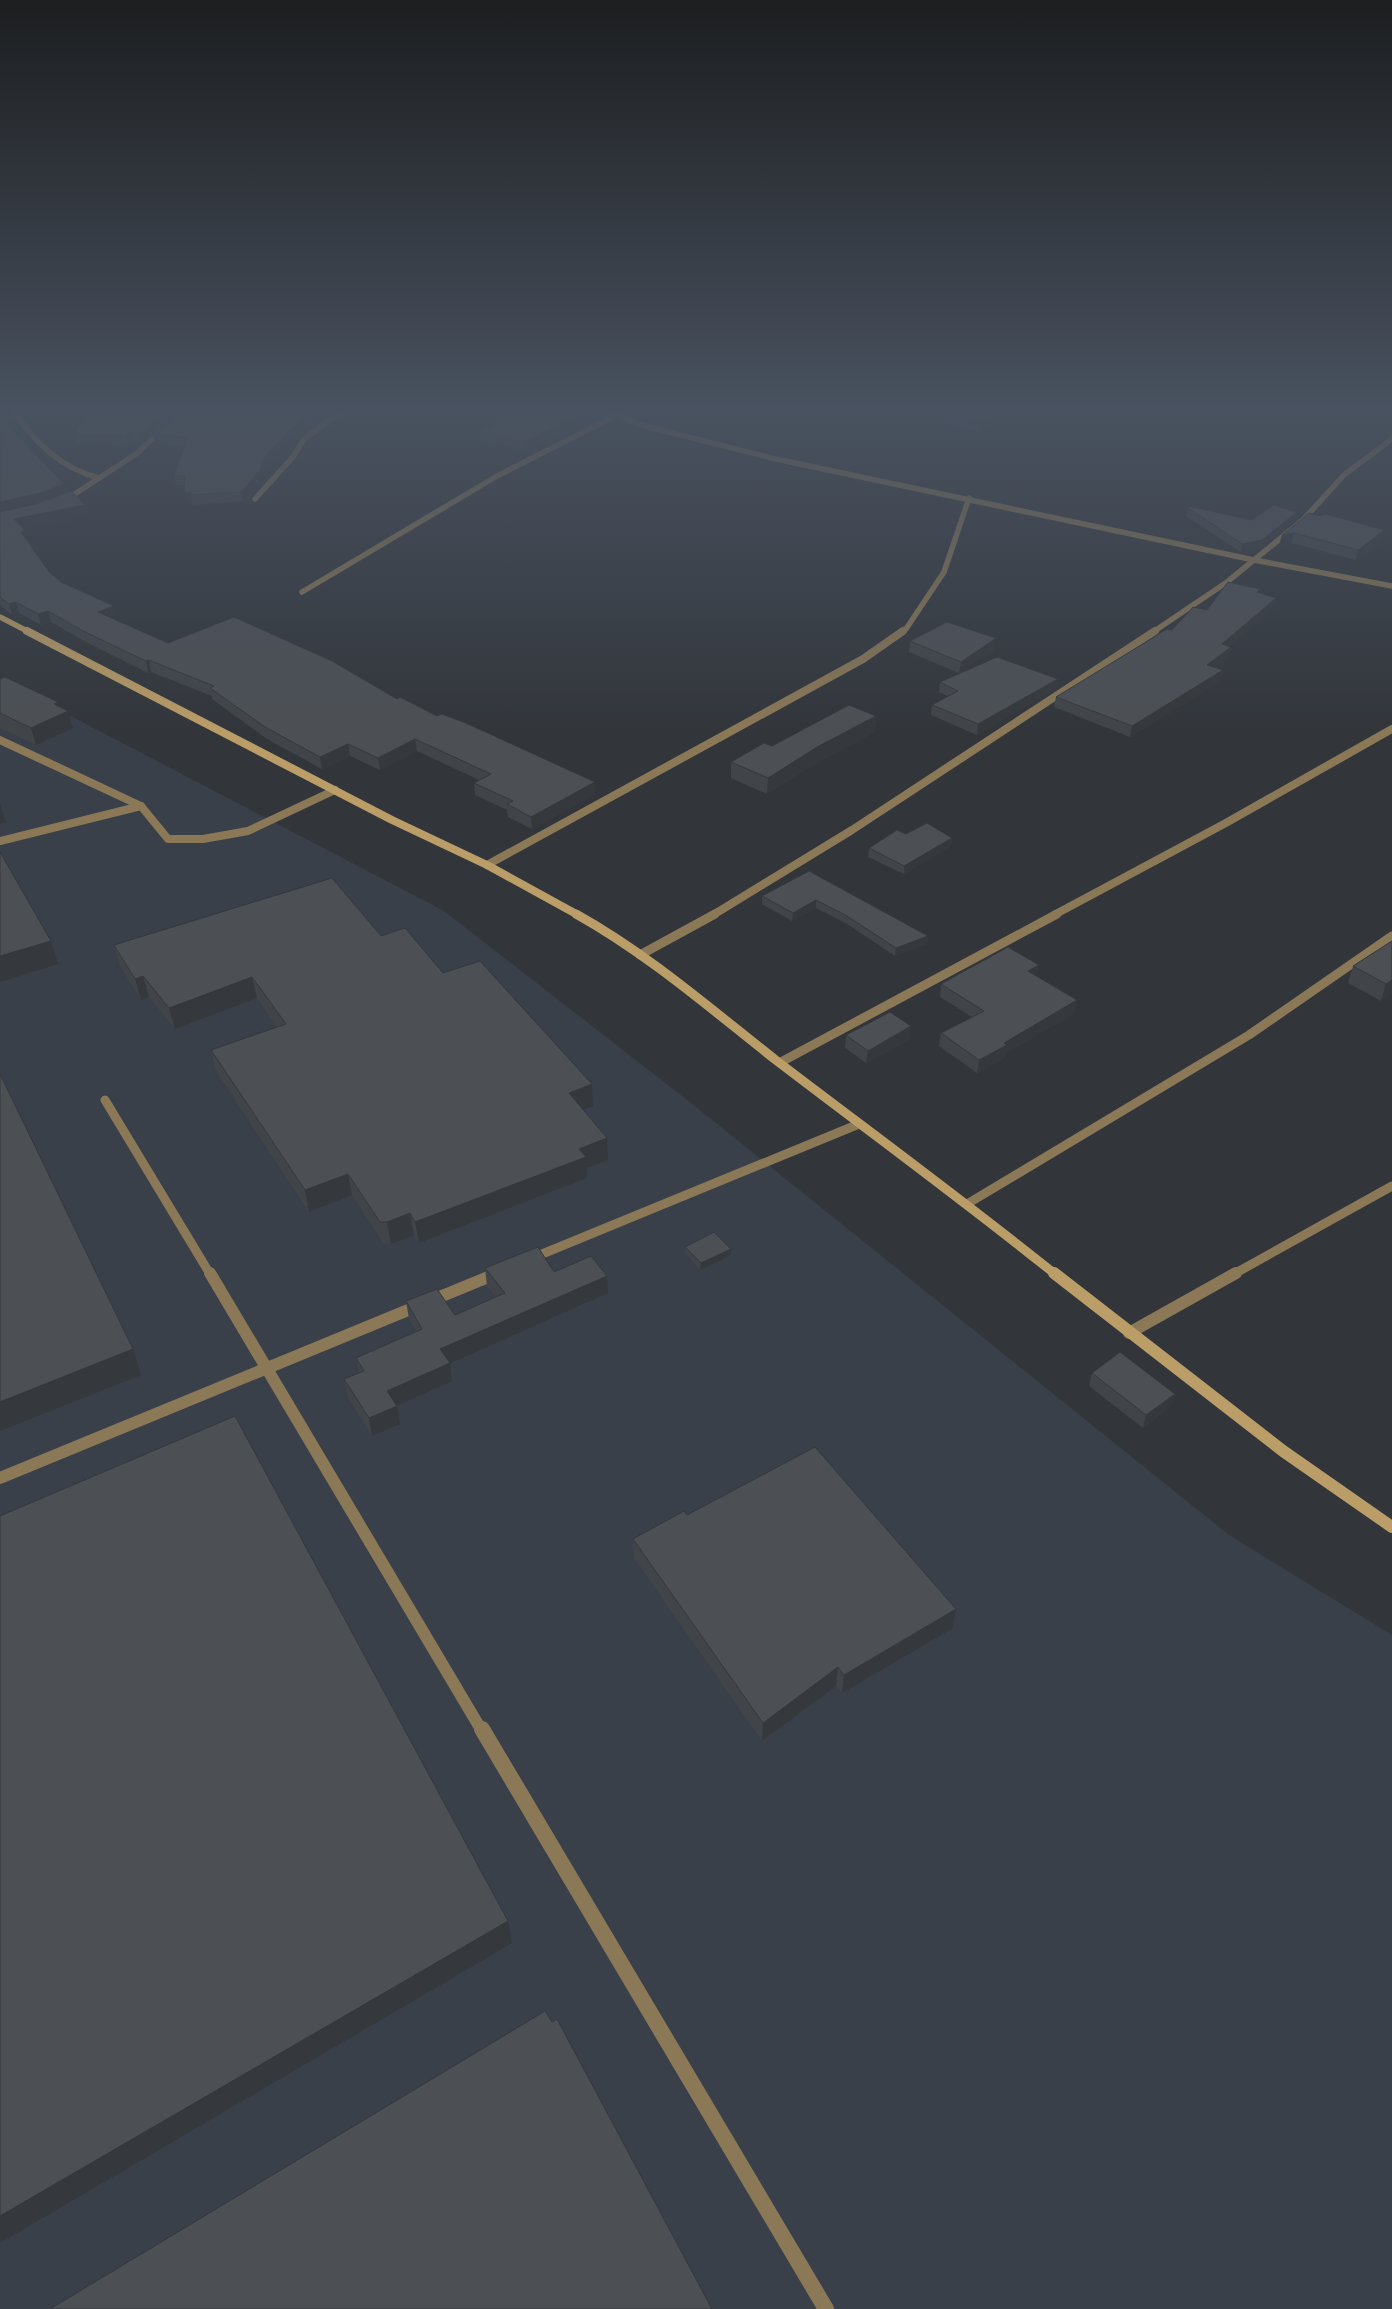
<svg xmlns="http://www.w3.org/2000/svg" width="1392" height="2309" font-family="Poppins,sans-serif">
<rect width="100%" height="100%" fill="#32363b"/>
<!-- built -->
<polygon fill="#39404a" points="0,679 444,911 691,1103 1229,1535 1392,1635 1392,2309 0,2309"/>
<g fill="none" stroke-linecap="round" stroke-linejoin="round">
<!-- lane-far3 -->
<g stroke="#8b7857" stroke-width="8">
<polyline points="0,740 141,806 168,839 203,839 248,831 335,790"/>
<polyline points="0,841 141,806"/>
</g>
<!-- lane-far2 -->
<g stroke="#8b7857" stroke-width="9">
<polyline points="105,1100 210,1274"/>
<polyline points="530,1259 859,1124"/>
<polyline points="495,1274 498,1273"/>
</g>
<!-- lane-far1 -->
<g stroke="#8b7857" stroke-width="12">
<polyline points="210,1273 482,1731"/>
<polyline points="0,1478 498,1273"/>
</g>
<!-- lane -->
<polyline stroke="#8b7857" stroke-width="16" points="482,1729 826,2309"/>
<!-- street-far3 -->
<g stroke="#8b7857" stroke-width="5.5">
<path d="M12,409C34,442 60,468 99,478"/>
<polyline points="602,409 641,425 776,459 1254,560 1392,586"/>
<polyline points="255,499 293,457 304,439 345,409"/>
<polyline points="64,501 136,454 163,429"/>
<polyline points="302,592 497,476 615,416"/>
<polyline points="901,632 906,629 944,572 969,498"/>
<polyline points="1153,632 1227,582 1303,520 1344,475 1392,439"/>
</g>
<!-- street-far2 -->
<g stroke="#8b7857" stroke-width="8">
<polyline points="487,865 863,659 903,631"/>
<polyline points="713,915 852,830 1155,631"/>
<polyline points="1054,915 1224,824 1392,729"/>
</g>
<!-- street-far1 -->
<g stroke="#8b7857" stroke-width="9">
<polyline points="640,955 715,914"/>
<polyline points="781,1062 1057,914"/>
<polyline points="967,1204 1249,1035 1392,936"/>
<polyline points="1234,1274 1392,1186"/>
</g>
<!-- street -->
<polyline stroke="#8b7857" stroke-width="12" points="1129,1333 1236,1273"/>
<!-- secondary-far3 -->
<polyline stroke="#bb9d67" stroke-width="5.5" points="0,617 29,632"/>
<!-- secondary-far2 -->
<polyline stroke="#bb9d67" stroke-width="8" points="27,631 392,820 487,865 578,915"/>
<!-- secondary-far1 -->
<path stroke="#bb9d67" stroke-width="9" d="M576,914C648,954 712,1010 777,1061C870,1132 964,1201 1055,1274"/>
<!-- secondary -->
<polyline stroke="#bb9d67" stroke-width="12" points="1054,1273 1283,1451 1392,1527"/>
</g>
<!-- wall -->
<g fill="#414549">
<polygon points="0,409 10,411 13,421 5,423 66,493 85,505 88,516 22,529 27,540 49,572 61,582 114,606 116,617 113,619 168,643 397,699 595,782 595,794 532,829 508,817 507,810 475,795 474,783 479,780 417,751 380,770 350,756 322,769 267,739 212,699 212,696 151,672 148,673 86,642 51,622 41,625 19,613 12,615 0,605"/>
<polygon points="182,409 142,442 132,441 128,445 77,444 75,435"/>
<polygon points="1019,411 979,432 950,424 950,415"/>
<polygon points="316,412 316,417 289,441 264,468 262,479 243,501 193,505 192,502 186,502 185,485 176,485 174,476 185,447 155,443 153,434"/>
<polygon points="595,416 525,451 481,440 480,431 500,421 500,420"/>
<polygon points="1188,508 1251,520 1295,520 1260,549 1241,552 1186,516"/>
<polygon points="1321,516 1383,541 1356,560 1291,543 1279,546 1282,535"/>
<polygon points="1259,592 1276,598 1274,608 1229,646 1231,647 1229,657 1215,667 1223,670 1221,681 1130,737 1054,707 1056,697 1172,630 1207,610"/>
<polygon points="910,641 995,649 959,673 909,652"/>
<polygon points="0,679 58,702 59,706 73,728 36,745 0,728"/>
<polygon points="1058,679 1056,689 977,735 931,715 932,705 948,696 939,692 940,682"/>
<polygon points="876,716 875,732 816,763 767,794 731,778 731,762 772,746"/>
<polygon points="906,834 952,838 951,846 904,874 868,857 869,848"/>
<polygon points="809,871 928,936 927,944 895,956 847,924 816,908 792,921 762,904 762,896"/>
<polygon points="381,936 443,973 593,1106 583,1110 607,1138 608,1160 587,1168 587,1178 419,1243 414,1235 391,1244 384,1244 352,1195 309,1212 216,1071 211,1050 277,1027 257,998 175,1029 149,997 141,1000 120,966 114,945"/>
<polygon points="1392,941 1392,993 1381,1001 1348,983 1353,966"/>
<polygon points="1037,976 1075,1013 1006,1053 1005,1058 977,1073 939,1046 941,1033 972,1017 940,997 941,984"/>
<polygon points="911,1026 910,1039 866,1063 845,1048 846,1035"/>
<polygon points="685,1247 731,1255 700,1270 685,1253"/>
<polygon points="485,1268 607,1276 608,1293 450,1363 452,1381 397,1406 400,1424 372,1436 348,1397 344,1379 359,1373 356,1358 416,1331 409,1319 406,1301 455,1315 496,1297 487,1286"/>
<polygon points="1092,1373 1175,1394 1171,1406 1143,1428 1089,1386"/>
<polygon points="687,1515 956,1609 953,1628 842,1693 836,1686 762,1741 634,1558 633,1539"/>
</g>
<!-- shaded-wall -->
<g fill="#35383c">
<polygon points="170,409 182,409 142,442 140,433"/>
<polygon points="310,409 319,409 316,412 316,417 289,441 264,468 262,479 243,501 241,492 263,459"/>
<polygon points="432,409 446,409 433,411"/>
<polygon points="591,409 595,409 595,416 525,451 524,442"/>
<polygon points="1008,409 1019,409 1019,411 979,432 980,423"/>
<polygon points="10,411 13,421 0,424 0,413"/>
<polygon points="130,432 132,441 128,445 126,436"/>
<polygon points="64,484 67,494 44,504 0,513 0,502"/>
<polygon points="191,492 192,502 186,502 184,493"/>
<polygon points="85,505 88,516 17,530 14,519"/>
<polygon points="1297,512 1295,520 1260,549 1241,552 1242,544"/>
<polygon points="1385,530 1383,541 1356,560 1358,550"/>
<polygon points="25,531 27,542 21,532"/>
<polygon points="1294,533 1291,543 1279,546 1282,535"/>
<polygon points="1276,598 1274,608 1220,654 1222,644"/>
<polygon points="16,602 19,613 12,615 9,604"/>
<polygon points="114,606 116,617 101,623 98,612"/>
<polygon points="48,611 51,622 41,625 38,614"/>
<polygon points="996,638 995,649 959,673 961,662"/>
<polygon points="1231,647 1229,657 1205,675 1207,665"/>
<polygon points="149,660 151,672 148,673 146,661"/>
<polygon points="1223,670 1221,681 1130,737 1132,726"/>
<polygon points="1058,679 1056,689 977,735 978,724"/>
<polygon points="58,702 61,714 68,711 73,728 36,745 31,728 54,704"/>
<polygon points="876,716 875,732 816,763 767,794 768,778 817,747"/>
<polygon points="415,739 417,751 380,770 378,758"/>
<polygon points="348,744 350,756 322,769 320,757"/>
<polygon points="595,782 595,794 532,829 531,817"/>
<polygon points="0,804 6,822 0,824"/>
<polygon points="952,838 951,846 904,874 904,866"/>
<polygon points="816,900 816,908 792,921 793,913"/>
<polygon points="928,936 927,944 895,956 896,948"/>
<polygon points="51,941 58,964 0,982 0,956"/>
<polygon points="1039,965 1037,977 1028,971"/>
<polygon points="143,976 149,997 141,1000 135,979"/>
<polygon points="252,977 257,998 175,1029 169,1008"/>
<polygon points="1392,980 1392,993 1381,1001 1386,984"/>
<polygon points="1077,1000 1075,1013 1006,1053 1005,1058 977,1073 979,1060 1004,1043"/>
<polygon points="911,1026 910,1039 866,1063 868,1051"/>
<polygon points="592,1084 593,1106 570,1115 569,1093"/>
<polygon points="607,1138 608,1160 587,1168 587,1178 419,1243 415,1222 579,1149"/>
<polygon points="348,1174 352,1195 309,1212 305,1190"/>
<polygon points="410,1213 414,1235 391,1244 387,1222"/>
<polygon points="731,1249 731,1255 700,1270 701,1263"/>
<polygon points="607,1276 608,1293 442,1367 440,1349"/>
<polygon points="133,1349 141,1375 0,1431 0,1402"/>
<polygon points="450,1363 452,1381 390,1409 387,1391"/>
<polygon points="1175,1394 1171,1406 1143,1428 1146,1415"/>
<polygon points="397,1406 400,1424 372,1436 369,1418"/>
<polygon points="956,1609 953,1628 842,1693 844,1675"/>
<polygon points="838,1667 836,1686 762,1741 763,1723"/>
<polygon points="508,1921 512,1943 0,2243 0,2216"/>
</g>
<!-- building -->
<g fill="#4c5055" stroke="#35383c">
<polygon points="0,409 7,409 10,411 0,413"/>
<polygon points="89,409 170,409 140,433 130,432 126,436 75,435"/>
<polygon points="184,409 314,409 288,432 263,459 260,470 241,492 191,495 191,492 184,493 185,475 174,476 188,438 153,434"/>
<polygon points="524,409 591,409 524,442 480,431 502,420 500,420"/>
<polygon points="959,409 1008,409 980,423 950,415"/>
<polygon points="0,417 64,484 41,493 0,502"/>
<polygon points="71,491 85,505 14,519 25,531 21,532 49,572 61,582 114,606 98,612 168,643 234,617 332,661 397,699 400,697 437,716 442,714 466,723 595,782 531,817 507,804 513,801 474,783 491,774 415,739 378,758 348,744 320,757 265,727 210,688 214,686 149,660 146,661 83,631 48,611 38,614 16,602 9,604 0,597 0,512 36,504"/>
<polygon points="1274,505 1297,512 1262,540 1242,544 1188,508 1188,506 1251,520"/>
<polygon points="1309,513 1321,516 1325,514 1385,530 1358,550 1294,533 1282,535"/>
<polygon points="1228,582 1260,589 1257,592 1276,598 1222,644 1231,647 1207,665 1223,670 1132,726 1056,697 1167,629 1172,630 1193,607 1207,610"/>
<polygon points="947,622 996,638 961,662 910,641"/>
<polygon points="997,657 1058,679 978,724 932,705 958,691 940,682"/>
<polygon points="5,677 58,702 54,704 68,711 31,728 0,713 0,679"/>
<polygon points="849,705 876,716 817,747 768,778 731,762 764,743 772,746"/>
<polygon points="927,823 952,838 904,866 869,848 897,830 906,834"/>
<polygon points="0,852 51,941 0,956"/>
<polygon points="809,871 928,936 896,948 847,916 816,900 793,913 762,896"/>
<polygon points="332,878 381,936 405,928 443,973 480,961 592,1084 569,1093 607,1138 579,1149 586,1157 415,1222 410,1213 387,1222 380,1222 348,1174 305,1190 211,1050 286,1024 252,977 169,1008 143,976 135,979 114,945"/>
<polygon points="1392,941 1392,980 1386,984 1353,966"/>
<polygon points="1008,947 1039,965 1028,971 1077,1000 1004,1043 1007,1045 979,1060 941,1033 984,1011 941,984"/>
<polygon points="890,1012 911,1026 868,1051 846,1035"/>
<polygon points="0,1074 133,1349 0,1402"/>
<polygon points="714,1232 731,1249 701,1263 685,1247"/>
<polygon points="538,1247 554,1272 591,1256 607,1276 440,1349 450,1363 387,1391 397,1406 369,1418 344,1379 364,1371 356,1358 422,1329 406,1301 437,1289 455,1315 505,1293 485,1268"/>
<polygon points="1120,1352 1175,1394 1146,1415 1092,1373"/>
<polygon points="235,1416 508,1921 0,2216 0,1516"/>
<polygon points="815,1447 956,1609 844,1675 838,1667 763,1723 633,1539 684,1511 687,1515"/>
<polygon points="545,2011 552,2022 557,2019 712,2309 50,2309"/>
</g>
<!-- sky -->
<linearGradient id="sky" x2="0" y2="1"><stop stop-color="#1c1e20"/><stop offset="0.56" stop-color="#495260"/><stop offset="1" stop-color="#495260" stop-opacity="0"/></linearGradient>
<rect width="1392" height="732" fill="url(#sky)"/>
</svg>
